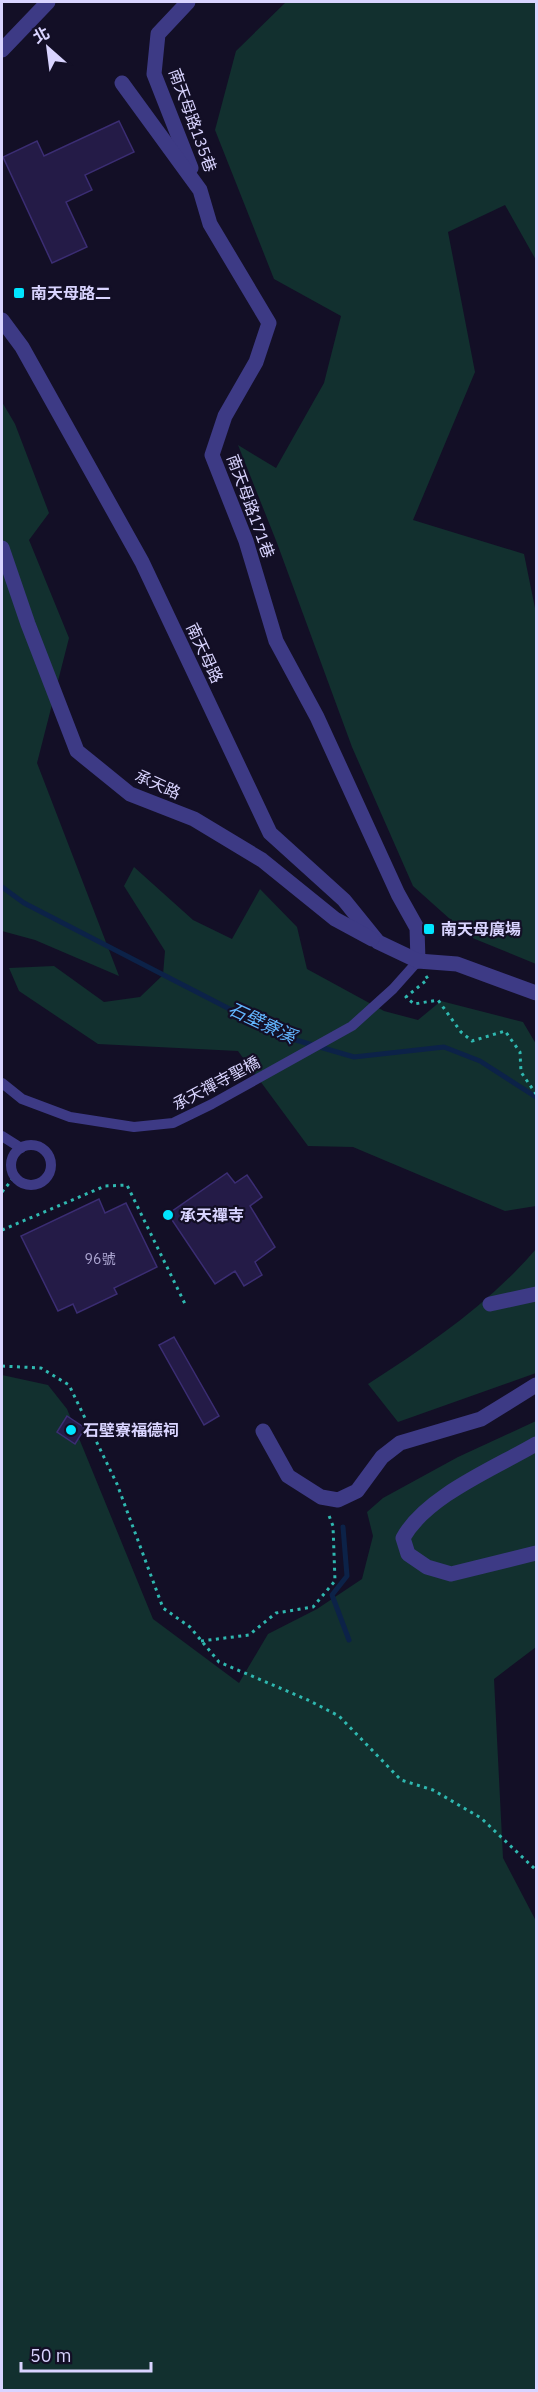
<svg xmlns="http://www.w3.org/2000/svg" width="538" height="2392" font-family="'IBM Plex Sans','Noto Sans TC',sans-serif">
<rect width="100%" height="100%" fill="#130f26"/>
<!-- green -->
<g fill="#12302f">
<polygon points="286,2 536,2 536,260 505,205 448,232 475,372 413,520 524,554 536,613 536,964 470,937 413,886 352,747 277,543 238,445 276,468 324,383 341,316 274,279 215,130 236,51"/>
<polygon points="2,402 15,424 49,513 29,540 69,638 37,763 119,976 35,940 2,931"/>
<polygon points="134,867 193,920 232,939 260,889 297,927 307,969 384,1011 418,1020 441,1001 523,1022 536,1044 536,1206 505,1211 353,1147 308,1146 238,1051 98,1044 19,991 9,968 54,966 104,1002 140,997 163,975 165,951 124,886"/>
<path d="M536,1249V1373L398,1422L368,1384C429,1345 489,1304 536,1249Z"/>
<polygon points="2,1375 48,1385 67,1409 153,1619 239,1683 268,1634 317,1609 362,1579 373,1536 367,1512 383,1498 458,1457 536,1421 536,1647 494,1679 503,1858 536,1921 536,2390 2,2390"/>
</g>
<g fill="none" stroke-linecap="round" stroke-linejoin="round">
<!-- stream -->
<g stroke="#0c2248" stroke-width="5">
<polyline points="2,887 24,903 282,1036 354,1057 444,1047 480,1061 536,1097"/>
<polyline points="343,1527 347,1576 332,1595 349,1640"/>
</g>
</g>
<!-- building -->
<g fill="#241b47" stroke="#3b2d73" stroke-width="1.5">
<polygon points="119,121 134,152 85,175 92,190 66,202 87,247 52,263 3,157 37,141 44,156"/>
<polygon points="227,1173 235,1183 247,1175 262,1197 250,1206 275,1247 255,1262 262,1275 244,1286 235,1271 215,1284 168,1214"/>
<polygon points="99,1199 105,1213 126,1203 157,1267 114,1288 117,1294 77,1313 73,1304 58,1311 21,1236"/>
<polygon points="174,1337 219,1416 204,1425 159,1345"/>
<polygon points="67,1416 85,1428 75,1444 57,1432"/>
</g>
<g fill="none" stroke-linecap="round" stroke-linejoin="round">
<!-- path -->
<g stroke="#2fb8b0" stroke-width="3" stroke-dasharray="3 4.5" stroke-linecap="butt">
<polyline points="426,976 428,979 406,997 414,1004 438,1000 461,1032 472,1041 505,1031 520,1052 521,1072 536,1094"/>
<polyline points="2,1192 15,1176"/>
<polyline points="2,1230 105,1186 127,1185 186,1306"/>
<polyline points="2,1366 41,1368 69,1385 117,1484 163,1608 190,1627 219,1662 308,1700 339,1716 401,1780 433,1790 481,1818 536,1870"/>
<polyline points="201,1641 249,1635 276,1613 313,1607 335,1581 333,1526 328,1513"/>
</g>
<!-- service -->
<g stroke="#3d3a85" stroke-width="10">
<polyline points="2,1083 22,1099 70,1117 134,1127 173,1123 212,1104 352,1026 393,989 418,961"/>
<polyline points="2,1136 21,1148"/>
<circle cx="31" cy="1165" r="20"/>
</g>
<!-- minor -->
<g stroke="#3d3a85" stroke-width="15">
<polyline points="188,2 158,34 154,74 191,168"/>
<polyline points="2,50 48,2"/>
<polyline points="122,83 200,190 210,224 269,323 256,362 225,416 212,455 246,541 276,641 317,717 398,894 417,928 418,961"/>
<polyline points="2,320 22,347 142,562 270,833 344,900 378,942 418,961 457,964 536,993"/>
<polyline points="2,548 28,624 77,751 130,794 194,819 262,860 335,919 372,939"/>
<polyline points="490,1304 536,1294"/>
<polyline points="263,1431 288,1476 321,1497 338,1500 357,1491 382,1457 400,1443 481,1419 536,1385"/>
<path d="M536,1444C495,1468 426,1496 403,1538L408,1554L427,1567L451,1574L536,1553"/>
</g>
</g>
<!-- markers -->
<g fill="#00e5ff" stroke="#130f26" stroke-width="2">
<rect x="13" y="287" width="12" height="12" rx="3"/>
<rect x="423" y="923" width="12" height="12" rx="3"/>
<circle cx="168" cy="1215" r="6"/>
<circle cx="71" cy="1430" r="6"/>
</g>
<g text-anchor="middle" stroke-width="4.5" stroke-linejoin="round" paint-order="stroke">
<!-- number labels -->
<g font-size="14" fill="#aca6d1">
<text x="100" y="1264">96號</text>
</g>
<!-- street labels -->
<g font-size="16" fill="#d9d4ff" stroke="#130f26">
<text transform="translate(193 120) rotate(70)" y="6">南天母路135巷</text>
<text transform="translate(251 506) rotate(70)" y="6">南天母路171巷</text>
<text transform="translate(205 653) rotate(65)" y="6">南天母路</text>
<text transform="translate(158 784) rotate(24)" y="6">承天路</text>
<text transform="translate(216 1083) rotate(-28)" y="6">承天禪寺聖橋</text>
</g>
<!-- poi labels -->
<g font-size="16" font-weight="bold" fill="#d9d4ff" stroke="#130f26" text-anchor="start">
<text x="31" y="299">南天母路二</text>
<text x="441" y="935">南天母廣場</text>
<text x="180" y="1221">承天禪寺</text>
<text x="83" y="1436">石壁寮福德祠</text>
</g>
<!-- water labels -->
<g font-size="18" font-style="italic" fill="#62b6ff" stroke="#130f26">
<text transform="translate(262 1023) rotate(25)" y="6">石壁寮溪</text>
</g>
</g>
<!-- border -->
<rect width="538" height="2392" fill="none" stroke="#d9d4ff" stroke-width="6"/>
<!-- north arrow -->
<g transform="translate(48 48) rotate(332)" stroke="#130f26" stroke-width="4.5" paint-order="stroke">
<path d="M0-4.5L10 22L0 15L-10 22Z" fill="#d9d4ff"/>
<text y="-9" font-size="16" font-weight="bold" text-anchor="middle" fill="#d9d4ff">北</text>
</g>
<!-- scale -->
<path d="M21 2362v9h130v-9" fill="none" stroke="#d9d4ff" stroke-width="3"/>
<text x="30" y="2362" font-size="18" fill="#d9d4ff" stroke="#130f26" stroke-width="4.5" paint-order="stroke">50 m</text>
</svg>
